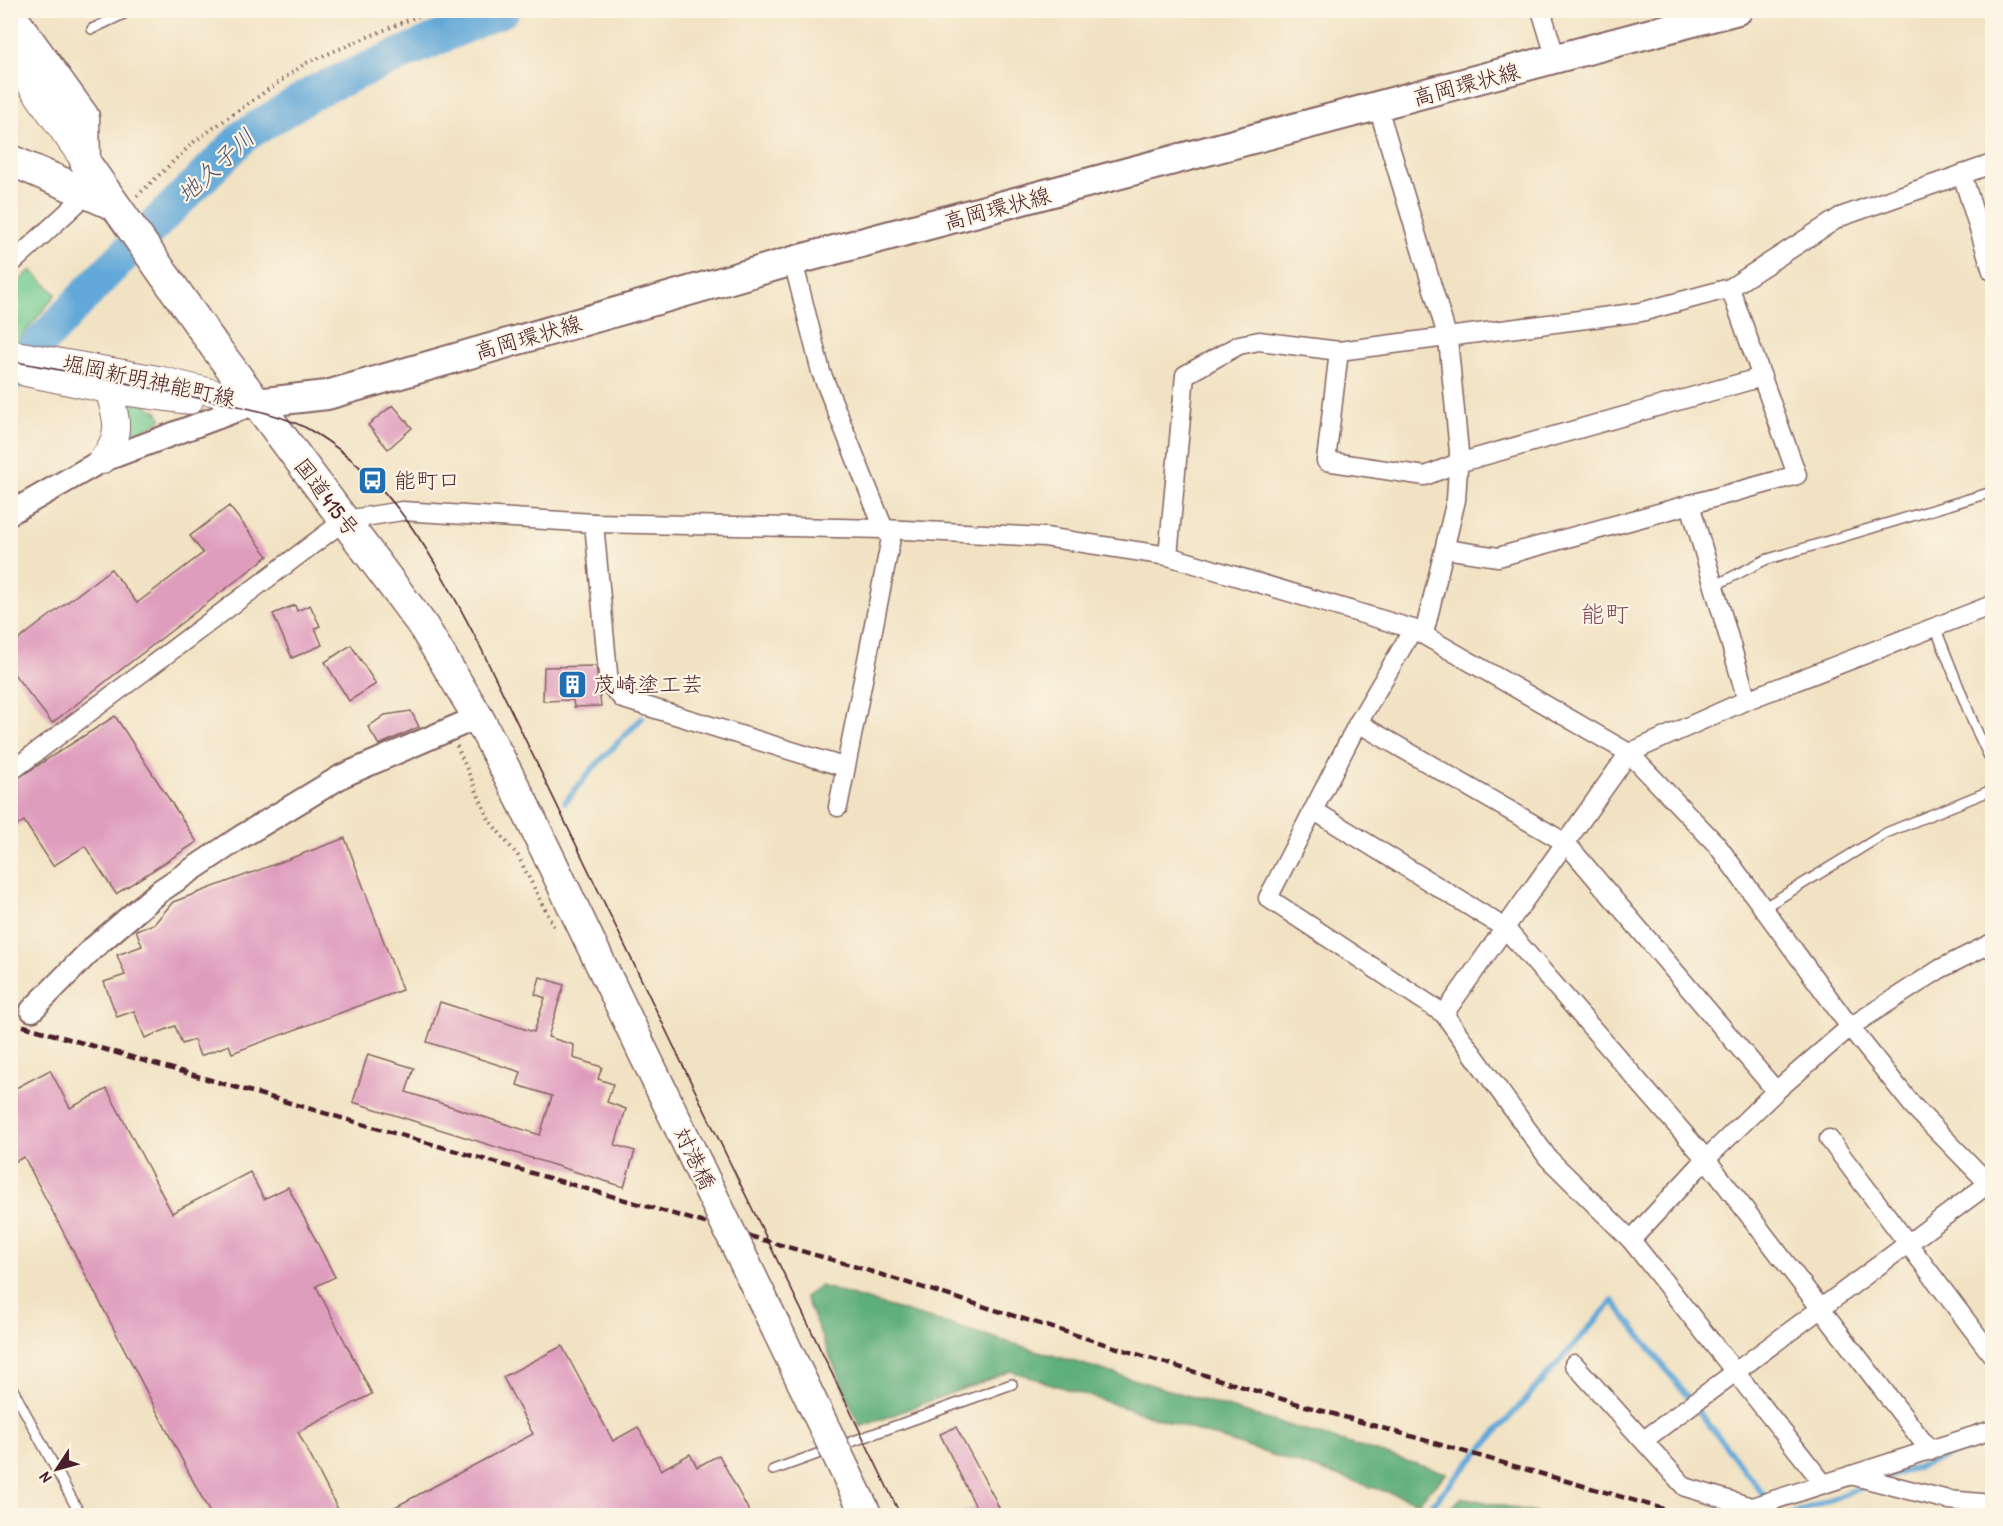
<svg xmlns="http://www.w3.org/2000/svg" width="2003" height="1526" font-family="'Patrick Hand','Klee One',sans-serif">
<rect width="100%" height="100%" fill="#fcf5e5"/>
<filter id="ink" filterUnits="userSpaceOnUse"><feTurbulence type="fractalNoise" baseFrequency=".0167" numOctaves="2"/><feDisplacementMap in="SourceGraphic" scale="12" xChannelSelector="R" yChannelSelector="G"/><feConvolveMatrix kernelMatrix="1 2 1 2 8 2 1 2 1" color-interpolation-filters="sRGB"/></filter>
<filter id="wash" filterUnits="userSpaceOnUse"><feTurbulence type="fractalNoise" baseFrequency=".008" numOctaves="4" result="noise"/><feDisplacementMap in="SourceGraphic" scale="24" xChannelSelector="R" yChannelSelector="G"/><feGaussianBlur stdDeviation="1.35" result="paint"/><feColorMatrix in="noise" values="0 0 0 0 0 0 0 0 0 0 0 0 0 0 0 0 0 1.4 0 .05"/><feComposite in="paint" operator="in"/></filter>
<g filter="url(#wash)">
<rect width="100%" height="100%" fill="#f1e2c3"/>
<!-- green -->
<g fill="#73cb90" stroke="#5e755e" stroke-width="1.5">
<polygon points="31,270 56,294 11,350 11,289"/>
<path d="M127,402L147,404L150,409L156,410L162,420L141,431L129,433C122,424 121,413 127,402Z"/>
</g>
<!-- forest -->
<g fill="#5eaf7a" stroke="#546752" stroke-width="1.5">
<polygon points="820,1286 1447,1473 1418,1502 1011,1371 860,1427 805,1297"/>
<polygon points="1462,1497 1545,1515 1444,1515"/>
</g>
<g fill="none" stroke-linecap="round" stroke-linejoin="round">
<!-- stream -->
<g stroke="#62a8d8" stroke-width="6">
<polyline points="565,802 594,767 642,718"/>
<polyline points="1886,1478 1992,1440"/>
<polyline points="1422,1516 1613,1301 1780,1516"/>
<polyline points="1787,1516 1868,1485"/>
</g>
<!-- river -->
<polyline stroke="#62a8d8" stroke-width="34" points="10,375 105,274 245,135 316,91 503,10"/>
</g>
<g id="blocks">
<!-- building -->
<g fill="#df9dbe">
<polygon points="393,405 412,428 388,449 368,425"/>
<polygon points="229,506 268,556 52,723 10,669 10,646 111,569 137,603 203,553 190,536"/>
<polygon points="295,605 297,611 310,605 320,626 315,628 322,645 292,658 273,614"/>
<polygon points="351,645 376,684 349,701 325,662"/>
<polygon points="596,666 601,706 574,707 573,700 543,701 544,667"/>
<polygon points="411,711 419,727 379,745 368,727 385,715"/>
<polygon points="115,716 197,842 116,894 85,846 53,866 24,821 10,830 10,783"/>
<polygon points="345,838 402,990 232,1053 229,1045 200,1056 194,1040 182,1044 175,1026 145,1038 134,1011 117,1017 104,982 125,975 117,955 142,946 136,930 154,924 173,902"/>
<polygon points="540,977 564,985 548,1037 574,1045 573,1058 602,1067 598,1079 613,1084 607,1102 626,1109 615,1145 635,1151 624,1187 353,1102 368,1054 414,1068 406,1092 540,1135 552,1096 517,1085 521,1072 427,1042 440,1002 534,1032 545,998 535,994"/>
<polygon points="50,1070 70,1108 107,1089 172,1213 250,1172 264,1199 288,1187 335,1277 316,1286 372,1394 298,1432 341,1515 211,1515 24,1157 10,1164 10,1091"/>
<polygon points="562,1346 613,1441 638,1427 661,1470 690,1454 697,1467 719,1455 751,1515 380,1515 533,1434 503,1377"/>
<polygon points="956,1427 995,1499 1002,1515 956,1515 976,1507 940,1434"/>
</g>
</g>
</g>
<g filter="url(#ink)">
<use href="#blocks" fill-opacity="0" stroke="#846360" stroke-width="1.5"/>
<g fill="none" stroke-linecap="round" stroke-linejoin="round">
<defs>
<g id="service">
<polyline points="92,29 132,10"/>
<polyline points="1714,586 1765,560 1992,492"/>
<polyline points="1935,627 1974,725 1992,763"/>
<polyline points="1763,908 1886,833 1992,790"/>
<polyline points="10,1384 81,1516"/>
<polyline points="773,1470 1012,1384"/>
</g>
<g id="minor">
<polyline points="1541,10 1556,59"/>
<polyline points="1378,107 1448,339 1459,452 1456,500 1424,634"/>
<polyline points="1962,174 1992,271"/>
<polyline points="793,261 821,372 884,529 891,538 838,807"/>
<polyline points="10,265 86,195"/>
<polyline points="1339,351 1326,461 1425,476 1458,463 1762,377"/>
<polyline points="1690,504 1747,700"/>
<polyline points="594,523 609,684 623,699 844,767"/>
<polyline points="1445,549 1498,557 1797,475 1730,288"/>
<polyline points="1168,556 1185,375 1239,345 1259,341 1339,351 1641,312 1730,288 1840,217 1992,164"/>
<polyline points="1413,629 1358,723 1268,898 1444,1014 1548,1158 1631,1240 1823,1483"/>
<polyline points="1358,723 1566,843 1776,1091"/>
<polyline points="10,772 345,520 402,511 594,523 884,529 1045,537 1168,556 1413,629 1629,753 1717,845 1850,1027 1913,1106 1992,1187"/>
<polyline points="1313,810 1505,928 1706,1159 1930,1451"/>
<polyline points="1444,1014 1629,753 1747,700 1992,605"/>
<polyline points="1829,1139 1992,1355"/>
<polyline points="1631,1240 1706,1159 1776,1091 1850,1027 1940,969 1992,943"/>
<polyline points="1574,1364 1685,1487 1752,1507 1992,1430"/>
<polyline points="1644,1440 1988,1184"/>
<polyline points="1851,1475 1948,1500 1992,1504"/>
</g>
<g id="tertiary">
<polyline points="10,513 101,461 256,403"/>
<polyline points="32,1010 92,949 160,891 241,837 342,776 478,717"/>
</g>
<g id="secondary">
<polyline points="10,56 85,162"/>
<polyline points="10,353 158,379 256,403"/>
<polyline points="26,373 108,390 190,401"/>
<path d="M101,461C122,436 118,421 108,390"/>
</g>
<polyline id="primary" points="256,403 327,395 793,261 1738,10"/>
<g id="trunk">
<polyline points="10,14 84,117 85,162 215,347 423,626 478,717 522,801"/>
<polyline points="10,160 114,205"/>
</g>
</defs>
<!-- service casing -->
<use href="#service" stroke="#846360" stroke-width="12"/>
<!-- minor casing -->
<use href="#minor" stroke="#846360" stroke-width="21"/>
<!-- tertiary casing -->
<use href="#tertiary" stroke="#846360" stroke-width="26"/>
<!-- secondary casing -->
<use href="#secondary" stroke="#846360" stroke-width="28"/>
<!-- primary casing -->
<use href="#primary" stroke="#846360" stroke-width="32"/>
<!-- trunk casing -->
<use href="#trunk" stroke="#846360" stroke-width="33"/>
<!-- path -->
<g stroke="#846360" stroke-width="4" stroke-dasharray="1.5 4.5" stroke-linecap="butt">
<polyline points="137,196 195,141 306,63 432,10"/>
<polyline points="457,746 489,820 518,856 555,929"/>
</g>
<!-- service -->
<use href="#service" stroke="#fff" stroke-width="9"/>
<!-- minor -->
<use href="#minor" stroke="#fff" stroke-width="18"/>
<!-- tertiary -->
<use href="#tertiary" stroke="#fff" stroke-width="22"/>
<!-- secondary -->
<use href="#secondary" stroke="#fff" stroke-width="26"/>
<!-- primary -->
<use href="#primary" stroke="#fff" stroke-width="28"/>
<!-- trunk -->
<use href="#trunk" stroke="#fff" stroke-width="30"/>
<!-- tram -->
<path stroke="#4a1f2b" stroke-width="1.5" d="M10,361C70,371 130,384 189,396C227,404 282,412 315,433C395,482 436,562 478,642L901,1516"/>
<!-- rail -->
<polyline stroke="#4a1f2b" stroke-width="4.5" stroke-dasharray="9 4.5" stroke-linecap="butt" points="10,1022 850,1265 1285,1400 1688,1516"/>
<defs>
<polyline id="trunk-bridge" points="522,801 867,1516"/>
</defs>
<!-- trunk-bridge casing -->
<use href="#trunk-bridge" stroke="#846360" stroke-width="33" stroke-linecap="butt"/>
<!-- trunk-bridge -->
<use href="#trunk-bridge" stroke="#fff" stroke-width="30"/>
</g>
</g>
<!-- icons -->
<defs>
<symbol id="bus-square" viewBox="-11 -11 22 22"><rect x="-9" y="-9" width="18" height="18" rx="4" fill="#1f6fb2" stroke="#fcf5e5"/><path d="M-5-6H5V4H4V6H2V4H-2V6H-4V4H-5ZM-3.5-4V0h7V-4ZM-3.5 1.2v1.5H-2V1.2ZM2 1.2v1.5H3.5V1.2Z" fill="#fff"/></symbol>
<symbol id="building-square" viewBox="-11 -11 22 22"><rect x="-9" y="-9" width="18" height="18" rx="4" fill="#1f6fb2" stroke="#fcf5e5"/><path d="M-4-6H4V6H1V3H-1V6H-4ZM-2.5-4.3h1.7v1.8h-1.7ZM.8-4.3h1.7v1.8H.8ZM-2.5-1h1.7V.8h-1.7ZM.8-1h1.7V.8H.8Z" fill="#fff"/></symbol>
</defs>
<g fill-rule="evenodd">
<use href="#bus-square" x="356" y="464" width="33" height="33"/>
<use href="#building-square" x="556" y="668" width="33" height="33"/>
</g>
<g text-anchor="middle" stroke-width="4.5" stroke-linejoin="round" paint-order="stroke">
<!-- street labels -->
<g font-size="22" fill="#4a1f2b" stroke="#fcf5e5">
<text transform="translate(1466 84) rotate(-15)" y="8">高岡環状線</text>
<text transform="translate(997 208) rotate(-15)" y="8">高岡環状線</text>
<text transform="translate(528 337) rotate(-16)" y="8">高岡環状線</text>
<text transform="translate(149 380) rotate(12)" y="8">堀岡新明神能町線</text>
<text transform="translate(327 497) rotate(53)" y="8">国道415号</text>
<text transform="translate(695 1158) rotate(64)" y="8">対港橋</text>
</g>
<!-- poi labels -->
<g font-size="22" fill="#4a1f2b" stroke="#fcf5e5" text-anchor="start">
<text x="394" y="488">能町口</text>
<text x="593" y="692">茂崎塗工芸</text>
</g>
<!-- water labels -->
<g font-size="24" font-style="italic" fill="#545670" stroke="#fcf5e5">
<text transform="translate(216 166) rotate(-43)" y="8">地久子川</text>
</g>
<!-- neighbourhood labels -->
<g font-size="24" fill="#7e4b5e" stroke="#fcf5e5">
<text x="1605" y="622">能町</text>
</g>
</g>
<!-- margin -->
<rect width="2003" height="1526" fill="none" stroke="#fcf5e5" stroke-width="36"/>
<!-- north arrow -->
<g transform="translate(57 1469) rotate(234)" stroke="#fcf5e5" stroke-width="4.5" paint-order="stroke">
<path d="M0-4.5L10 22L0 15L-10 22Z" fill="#4a1f2b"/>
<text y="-9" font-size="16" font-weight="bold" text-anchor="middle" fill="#4a1f2b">N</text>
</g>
</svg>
